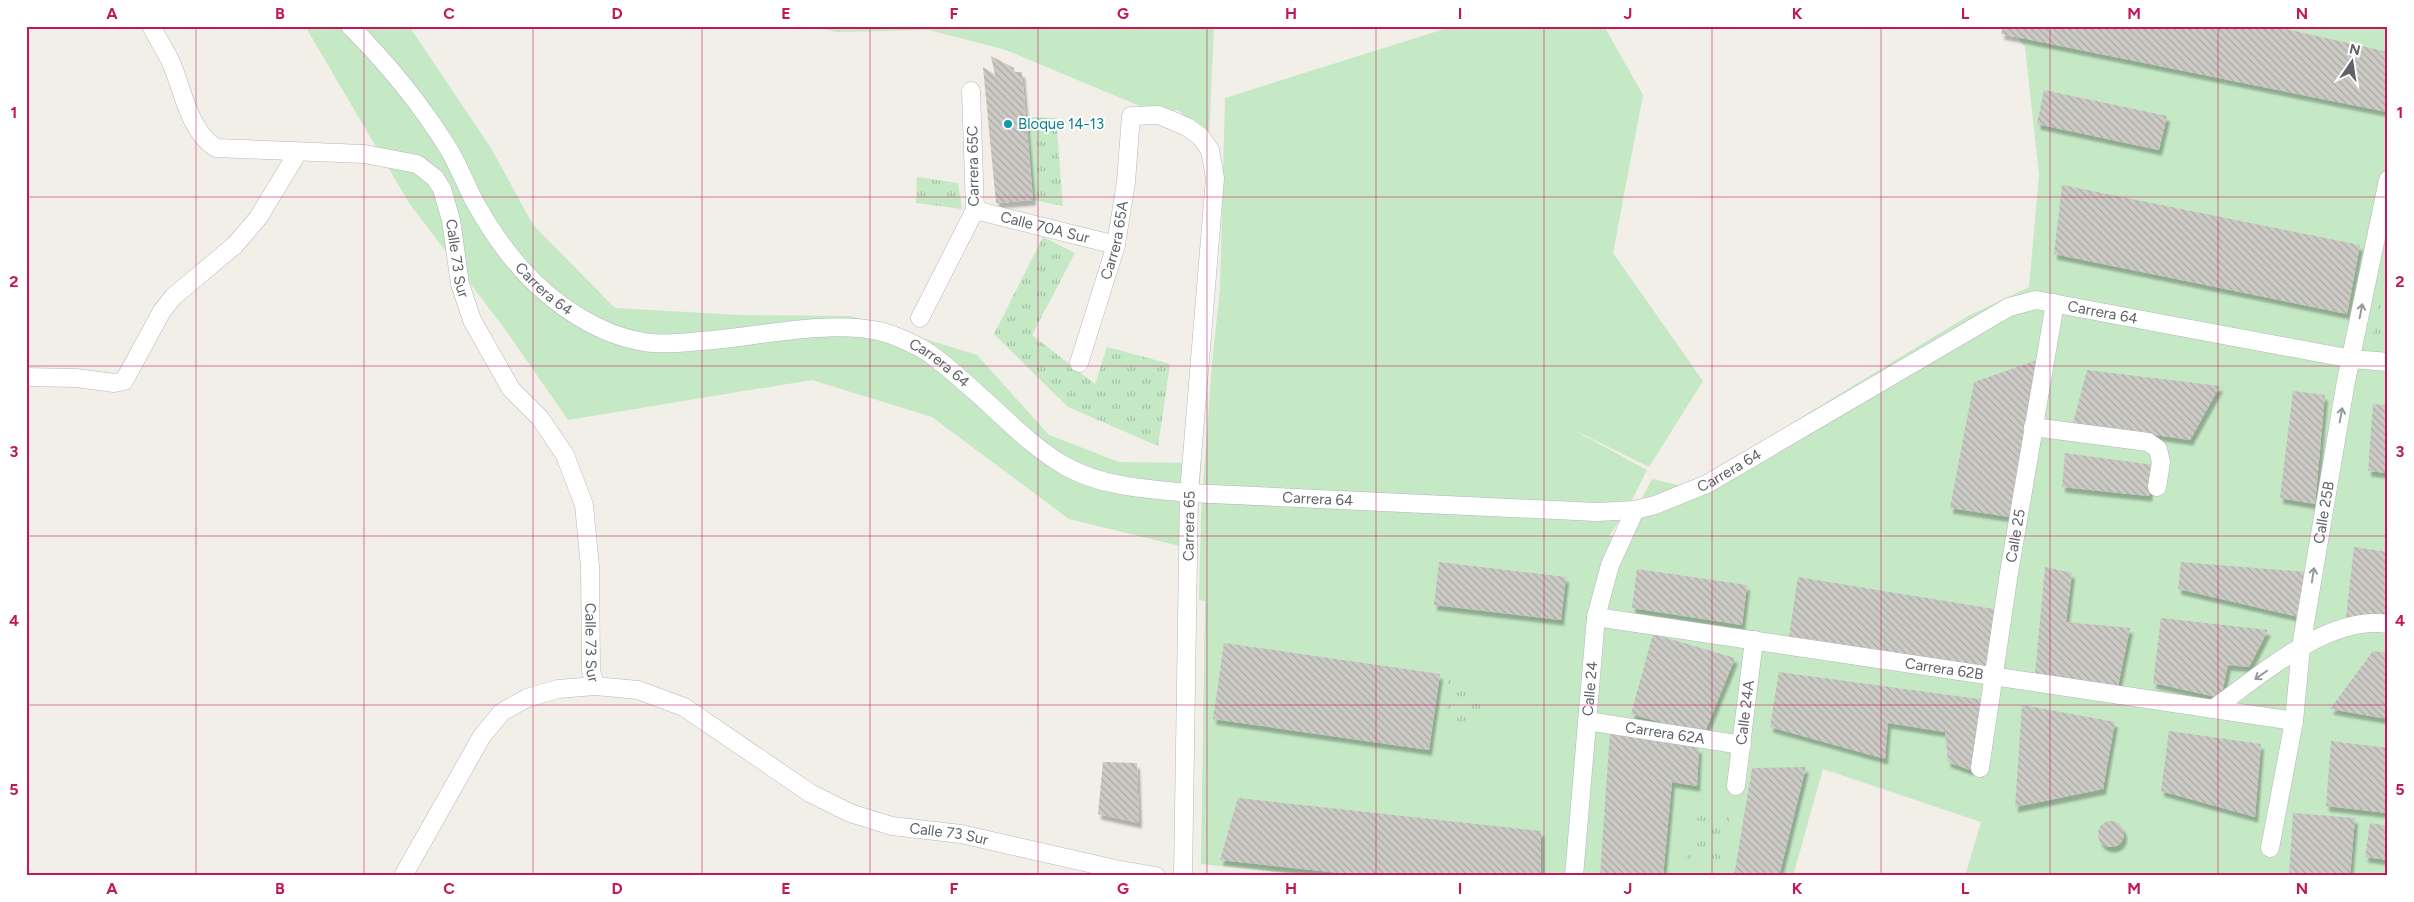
<svg xmlns="http://www.w3.org/2000/svg" width="2414" height="902" font-family="Figtree,sans-serif">
<defs>
<pattern id="park-tufts" width="24" height="20" patternUnits="userSpaceOnUse" patternTransform="scale(1.25)"><rect width="24" height="20" fill="#c5e8c5"/><path d="M3 7l-1-3M5 7V3M7 7l1-3M15 17l-1-3M17 17v-4M19 17l1-3" fill="none" stroke="#a3c0a4"/></pattern>
<pattern id="building-back-hatch" width="6" height="6" patternUnits="userSpaceOnUse" patternTransform="scale(1.25)"><rect width="6" height="6" fill="#cccac5"/><path d="M-1 5l2 2M0 0l6 6M5-1l2 2" fill="none" stroke="#a9a8a4"/></pattern>
<filter id="shadow"><feDropShadow dx="3" dy="5.5" stdDeviation="1" flood-color="#0004"/></filter>
</defs>
<rect width="100%" height="100%" fill="#f1efe8"/>
<!-- grass -->
<g fill="#c5e8c5">
<polygon points="305,26 409,26 491,148 533,225 615,308 740,315 851,316 977,355 1049,435 1119,462 1201,463 1196,550 1069,519 932,417 812,380 568,420 507,332 409,203"/>
<polygon points="809,26 1214,26 1209,137 1178,110 1154,112 1006,50 929,30 837,32"/>
<polygon points="1454,26 1604,26 1643,95 1613,253 1703,381 1649,467 1568,427 1647,470 1628,508 1609,536 1622,537 1652,479 1687,487 1968,316 2029,287 2039,175 2025,47 2007,26 2388,26 2388,876 1965,876 1981,822 1823,769 1793,876 1313,876 1201,864 1205,601 1199,600 1201,516 1212,363 1220,289 1225,98"/>
</g>
<!-- park -->
<g fill="url(#park-tufts)">
<polygon points="1027,117 1056,118 1063,206 1033,200"/>
<polygon points="917,177 958,183 962,209 916,203"/>
<polygon points="1043,237 1075,253 1032,335 1095,384 1107,347 1170,364 1158,446 1068,407 994,334"/>
<polygon points="2388,258 2388,344 2371,343 2372,339"/>
<path d="M1448,678C1491,676 1494,735 1443,729L1447,704Z"/>
<polygon points="1695,807 1731,811 1720,867 1686,860"/>
</g>
<!-- building -->
<g fill="url(#building-back-hatch)" filter="url(#shadow)">
<polygon points="2003,26 2272,26 2388,52 2387,112 2001,34"/>
<polygon points="991,56 1014,68 1014,72 1022,72 1033,200 996,203 983,67 995,75"/>
<polygon points="2044,90 2167,116 2159,150 2037,124"/>
<polygon points="2062,185 2360,245 2347,314 2054,254"/>
<polygon points="2038,360 2010,517 1950,508 1974,382"/>
<polygon points="2087,370 2220,386 2190,440 2073,423"/>
<polygon points="2293,391 2325,395 2315,504 2280,498"/>
<polygon points="2373,404 2388,405 2388,473 2368,471"/>
<polygon points="2065,453 2153,465 2149,496 2062,487"/>
<polygon points="2354,547 2388,552 2388,623 2346,617"/>
<polygon points="1439,562 1566,577 1561,620 1434,605"/>
<polygon points="2181,562 2306,572 2299,617 2178,589"/>
<polygon points="2045,567 2072,573 2066,622 2130,628 2117,691 2035,675"/>
<polygon points="1637,569 1747,585 1742,625 1632,608"/>
<polygon points="1798,577 1994,609 1986,672 1788,643"/>
<polygon points="2161,618 2268,630 2249,667 2228,665 2221,698 2153,683"/>
<polygon points="1653,634 1735,658 1704,734 1631,714"/>
<polygon points="1224,643 1440,674 1429,750 1213,719"/>
<polygon points="2373,651 2388,653 2388,719 2330,709"/>
<polygon points="1779,672 1986,700 1970,770 1948,762 1945,732 1888,723 1885,759 1770,727"/>
<polygon points="2022,705 2115,722 2103,789 2015,807"/>
<polygon points="1610,731 1699,748 1697,786 1672,782 1663,876 1600,876"/>
<polygon points="2169,731 2261,744 2255,817 2161,791"/>
<polygon points="2331,741 2388,748 2388,813 2326,806"/>
<polygon points="1103,762 1137,763 1139,823 1098,814"/>
<polygon points="1806,767 1779,876 1734,876 1752,768"/>
<polygon points="1238,798 1541,831 1541,876 1368,876 1220,860"/>
<polygon points="2293,813 2355,818 2350,876 2289,876"/>
<circle cx="2111" cy="834" r="13"/>
<polygon points="2370,823 2388,826 2388,860 2365,857"/>
</g>
<g fill="none" stroke-linecap="round" stroke-linejoin="round">
<defs>
<g id="minor">
<path id="s1" d="M151,26C157,37 164,49 170,60C183,89 188,130 216,148L364,154L417,164L435,178L442,189L451,220L460,284L472,320L511,389L540,418L565,455L584,505L590,567L591,670L595,686"/>
<path id="s2" d="M350,26C387,63 420,103 448,148C459,166 466,186 476,204C501,249 536,292 581,318C600,330 621,338 644,342C662,345 683,343 701,341C756,337 826,320 878,331C891,333 909,342 921,348C941,359 972,389 990,405C1014,427 1038,451 1067,467C1103,487 1149,489 1189,493L1597,512L1635,510L1655,505L1707,484L2009,307L2036,300L2352,359L2388,362"/>
<path id="s3" d="M975,210L1116,245"/>
<polyline points="920,318 975,210 971,91"/>
<path id="s4" d="M1079,363L1116,245L1126,182L1131,116L1159,115L1187,127L1200,136L1210,150L1215,178L1189,493L1183,876"/>
<polyline points="26,377 76,378 114,383 124,381 162,311 174,296 235,245 258,218 298,152"/>
<polyline points="2033,427 2148,442 2158,449 2161,462 2157,487"/>
<path id="s5" d="M1596,617L2294,721"/>
<path d="M2213,709C2260,676 2328,614 2388,624"/>
<path id="s6" d="M1587,721L1742,745"/>
<path id="s7" d="M1980,768L2008,579L2055,303"/>
<path id="s8" d="M1736,786L1754,640"/>
<path id="s9" d="M2270,848L2294,721L2301,647L2346,381L2388,180"/>
<path id="s10" d="M403,876L482,736L502,712L527,698L558,689L595,686L638,690L684,707L810,793L850,813L892,826L961,834L1115,869L1156,876"/>
<path id="s11" d="M1574,876L1596,617L1610,565L1635,510"/>
</g>
</defs>
<!-- minor casing -->
<use href="#minor" stroke="#b5b8bc" stroke-width="19"/>
<!-- minor -->
<use href="#minor" stroke="#fff" stroke-width="18"/>
</g>
<!-- one-way arrows -->
<defs><path id="oneway-shaft" d="M-6 0H5M1.5-3L5.5 0L1.5 3" fill="none" stroke-width="1.6" stroke-linecap="round" stroke-linejoin="round" transform="scale(1.25)"/></defs>
<g stroke="#979a9d">
<use href="#oneway-shaft" transform="translate(2361 311) rotate(-79)"/>
<use href="#oneway-shaft" transform="translate(2341 415) rotate(-80)"/>
<use href="#oneway-shaft" transform="translate(2313 575) rotate(-81)"/>
<use href="#oneway-shaft" transform="translate(2261 675) rotate(145)"/>
</g>
<!-- grid -->
<path fill="none" stroke="#c2185b" stroke-width="1" stroke-opacity="0.55" d="M196,26V876M364,26V876M533,26V876M702,26V876M870,26V876M1038,26V876M1207,26V876M1376,26V876M1544,26V876M1712,26V876M1881,26V876M2050,26V876M2218,26V876M26,197H2388M26,366H2388M26,536H2388M26,705H2388"/>
<!-- markers -->
<circle fill="#0f9aa8" stroke="#fff" stroke-width="2" cx="1008" cy="124" r="5"/>
<g text-anchor="middle" stroke-width="4" stroke-linejoin="round" paint-order="stroke">
<!-- culture labels -->
<g font-size="15" fill="#0d838f" stroke="#fff" text-anchor="start">
<text x="1018" y="129">Bloque 14-13</text>
</g>
<!-- street labels -->
<g font-size="15" fill="#5f6368" stroke="#fff">
<text transform="translate(973 166) rotate(-91)" y="5">Carrera 65C</text>
<text dy="5" stroke="none"><textPath href="#s3" startOffset="72">Calle 70A Sur</textPath></text>
<text dy="5" stroke="none"><textPath href="#s4" startOffset="128">Carrera 65A</textPath></text>
<text dy="5" stroke="none"><textPath href="#s1" startOffset="449">Calle 73 Sur</textPath></text>
<text dy="5" stroke="none"><textPath href="#s2" startOffset="329">Carrera 64</textPath></text>
<text dy="5" stroke="none"><textPath href="#s2" startOffset="2009">Carrera 64</textPath></text>
<text dy="5" stroke="none"><textPath href="#s2" startOffset="749">Carrera 64</textPath></text>
<text dy="5" stroke="none"><textPath href="#s2" startOffset="1589">Carrera 64</textPath></text>
<text dy="5" stroke="none"><textPath href="#s2" startOffset="1169">Carrera 64</textPath></text>
<text dy="5" stroke="none"><textPath href="#s9" startOffset="340">Calle 25B</textPath></text>
<text transform="translate(1189 526) rotate(-89)" y="5">Carrera 65</text>
<text dy="5" stroke="none"><textPath href="#s7" startOffset="235">Calle 25</textPath></text>
<text dy="5" stroke="none"><textPath href="#s1" startOffset="869">Calle 73 Sur</textPath></text>
<text dy="5" stroke="none"><textPath href="#s5" startOffset="352">Carrera 62B</textPath></text>
<text dy="5" stroke="none"><textPath href="#s11" startOffset="188">Calle 24</textPath></text>
<text dy="5" stroke="none"><textPath href="#s8" startOffset="74">Calle 24A</textPath></text>
<text dy="5" stroke="none"><textPath href="#s6" startOffset="79">Carrera 62A</textPath></text>
<text dy="5" stroke="none"><textPath href="#s10" startOffset="681">Calle 73 Sur</textPath></text>
</g>
</g>
<!-- border -->
<rect width="2414" height="902" fill="none" stroke="#ffffff" stroke-width="55"/>
<!-- north arrow -->
<g transform="translate(2352 62) rotate(13)" stroke="#ffffff" stroke-width="4" paint-order="stroke">
<path d="M0-4L9 19L0 12L-9 19Z" fill="#5f6368"/>
<text y="-8" font-size="14" font-weight="bold" text-anchor="middle" fill="#5f6368">N</text>
</g>
<rect x="28" y="28" width="2358" height="846" fill="none" stroke="#c2185b" stroke-width="2"/>
<g font-size="16" text-anchor="middle" font-weight="bold" fill="#c2185b">
<text x="112" y="19">A</text>
<text x="280" y="19">B</text>
<text x="449" y="19">C</text>
<text x="617" y="19">D</text>
<text x="786" y="19">E</text>
<text x="954" y="19">F</text>
<text x="1123" y="19">G</text>
<text x="1291" y="19">H</text>
<text x="1460" y="19">I</text>
<text x="1628" y="19">J</text>
<text x="1797" y="19">K</text>
<text x="1965" y="19">L</text>
<text x="2134" y="19">M</text>
<text x="2302" y="19">N</text>
<text x="14" y="118">1</text>
<text x="2400" y="118">1</text>
<text x="14" y="287">2</text>
<text x="2400" y="287">2</text>
<text x="14" y="457">3</text>
<text x="2400" y="457">3</text>
<text x="14" y="626">4</text>
<text x="2400" y="626">4</text>
<text x="14" y="795">5</text>
<text x="2400" y="795">5</text>
<text x="112" y="894">A</text>
<text x="280" y="894">B</text>
<text x="449" y="894">C</text>
<text x="617" y="894">D</text>
<text x="786" y="894">E</text>
<text x="954" y="894">F</text>
<text x="1123" y="894">G</text>
<text x="1291" y="894">H</text>
<text x="1460" y="894">I</text>
<text x="1628" y="894">J</text>
<text x="1797" y="894">K</text>
<text x="1965" y="894">L</text>
<text x="2134" y="894">M</text>
<text x="2302" y="894">N</text>
</g>
</svg>
